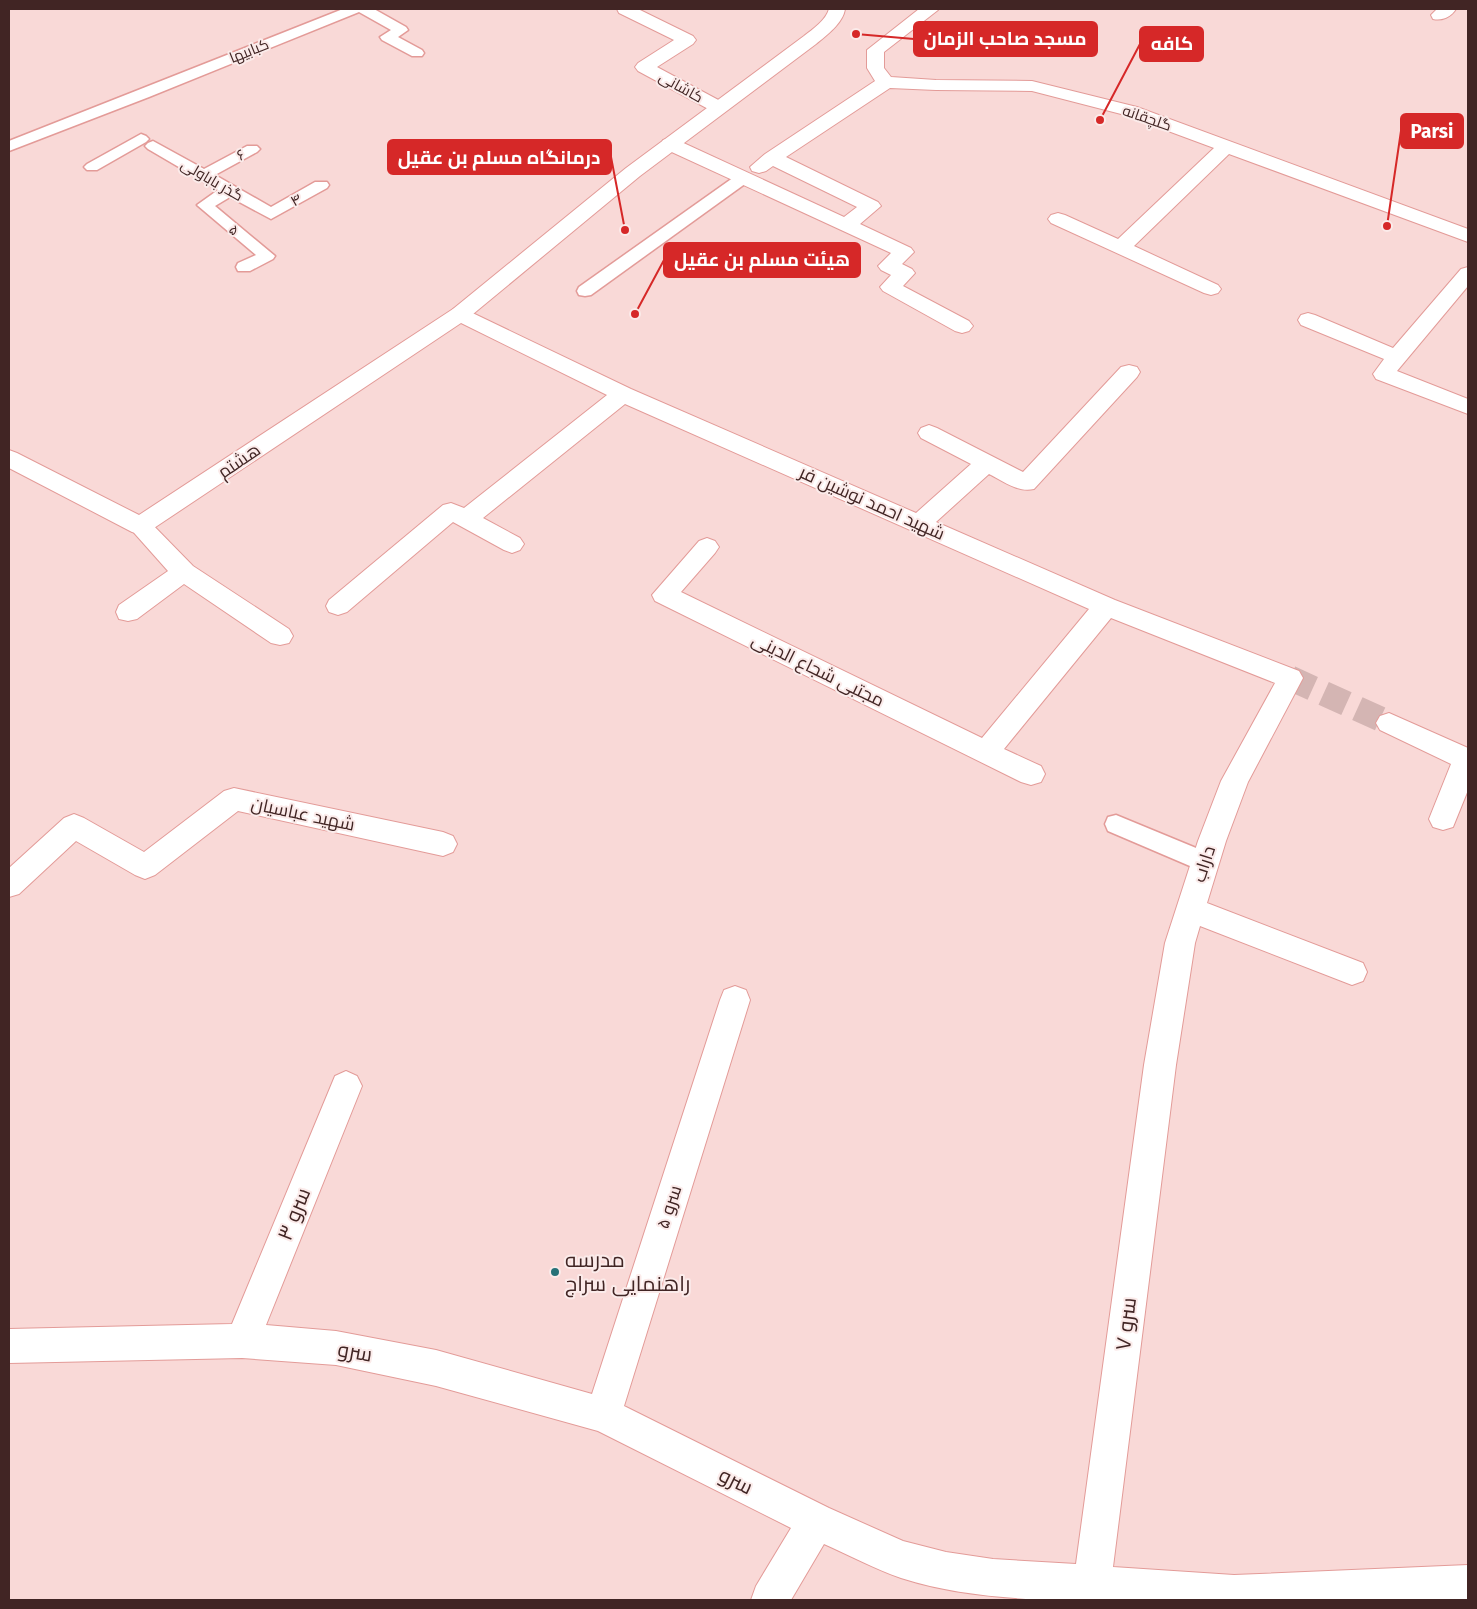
<svg xmlns="http://www.w3.org/2000/svg" width="1477" height="1609" font-family="'Fira Sans',Cairo,sans-serif">
<rect width="100%" height="100%" fill="#f9d9d7"/>
<g fill="none" stroke-linecap="round" stroke-linejoin="round">
<!-- street-tunnel -->
<polyline stroke="#d4b5b3" stroke-width="25" stroke-dasharray="25 12" stroke-linecap="butt" points="1290,678 1389,723"/>
<defs>
<g id="lane">
<polygon points="343,9 374,9 406,27 408,30 398,37 422,50 424,53 422,56 412,56 382,40 380,37 391,30 359,12 149,97 9,151 9,141"/>
<polygon points="141,134 146,136 149,139 146,142 97,170 87,170 84,167 87,164"/>
<polygon points="153,141 204,169 247,146 257,146 260,149 257,152 215,175 271,207 315,182 327,182 329,185 327,188 271,219 230,197 215,206 275,256 273,259 250,271 238,271 236,267 238,263 256,255 197,205 218,190 148,149 145,146 148,143"/>
<polygon points="743,173 749,175 751,178 749,181 591,295 585,296 579,295 577,291 579,287 737,175"/>
<polygon points="1116,815 1213,855 1217,862 1213,869 1205,872 1197,869 1108,831 1105,824 1108,817"/>
</g>
<g id="street">
<polygon points="617,9 638,9 693,36 696,40 693,44 657,67 724,103 727,107 724,111 718,112 712,111 638,71 635,67 638,63 674,40 619,13"/>
<polygon points="919,9 938,10 884,52 884,68 891,77 936,80 1032,81 1137,107 1468,229 1468,242 1229,154 1134,246 1218,285 1221,289 1218,293 1211,295 1204,293 1051,223 1048,219 1051,215 1058,213 1065,215 1118,239 1214,148 1125,115 1032,91 936,90 890,88 786,157 878,202 881,206 860,224 911,248 914,252 902,264 912,269 915,273 903,286 969,321 973,326 969,331 962,333 955,331 883,291 880,287 891,275 881,270 878,266 891,253 663,148 661,144 663,140 670,138 677,140 844,217 857,207 773,166 766,171 759,173 752,171 750,167 765,154 875,81 867,68 867,50"/>
<path d="M1437,9H1456C1451,17 1442,21 1433,19L1431,15Z"/>
<polygon points="1468,267 1468,286 1397,371 1468,399 1468,414 1376,379 1373,374 1384,359 1301,325 1298,320 1301,315 1308,313 1315,315 1393,348 1461,269"/>
<path d="M460,307L631,389L916,513L971,464L921,438L918,433L921,428L929,425L937,428L1023,472L1121,367L1129,365L1137,367L1140,372L1137,377L1034,489C1018,493 1003,481 989,474L936,522L1115,600L1299,671L1303,678L1248,782L1226,841L1207,903L1363,963L1367,972L1363,981L1352,985L1200,926L1195,943L1176,1065L1113,1567L1234,1575L1468,1565V1600H1042C995,1597 947,1593 901,1578C875,1569 849,1555 824,1544L791,1600H751L756,1586L791,1528L598,1431L436,1386L336,1365L242,1358L9,1363V1329L232,1324L335,1076L346,1071L357,1076L362,1086L266,1325L336,1331L436,1350L592,1394L720,1000L724,990L735,986L746,990L750,1000L624,1406L829,1508L903,1541L946,1552L993,1559L1076,1564L1144,1065L1165,943L1198,841L1221,781L1275,683L1111,618L1004,749L1041,766L1045,774L1041,782L1031,785L1021,782L655,601L652,595L699,541L707,538L715,541L719,547L715,553L681,592L982,738L1089,609L625,404L483,518L520,538L524,544L520,550L512,553L504,550L453,522L347,612L338,615L329,612L326,606L329,600L443,505L451,503L464,508L607,395L453,319L450,314L453,309Z"/>
<polygon points="140,518 148,520 193,566 289,629 293,636 289,643 280,645 271,643 184,584 137,619 128,621 119,619 116,612 119,605 168,571 128,526 132,520"/>
<polygon points="1389,713 1468,748 1468,790 1453,827 1443,830 1433,827 1429,819 1451,764 1380,730 1376,723 1380,716"/>
<polygon points="234,788 443,832 453,836 457,844 453,852 443,856 238,811 155,875 145,879 135,875 76,841 19,894 9,897 9,868 64,818 74,814 84,818 144,852 224,791"/>
</g>
<path id="secondary" d="M829,9H845C843,23 827,35 816,44L640,176L467,319L148,532L140,534L132,532L9,468V450L17,453L139,515L453,309L626,168L804,36C813,29 826,20 829,9Z"/>
</defs>
<!-- lane casing -->
<use href="#lane" stroke="#e39b98" stroke-width="3"/>
<!-- street casing -->
<use href="#street" stroke="#e39b98" stroke-width="2"/>
<!-- secondary casing -->
<use href="#secondary" stroke="#e39b98" stroke-width="2"/>
<!-- lane -->
<use href="#lane" fill="#fff" fill-rule="evenodd"/>
<!-- street -->
<use href="#street" fill="#fff" fill-rule="evenodd"/>
<!-- secondary -->
<use href="#secondary" fill="#fff" fill-rule="evenodd"/>
</g>
<!-- markers -->
<circle fill="#277177" stroke="#fbebea" stroke-width="2" cx="555" cy="1272" r="5"/>
<g text-anchor="middle" stroke-width="4" stroke-linejoin="round" paint-order="stroke">
<!-- far-street labels -->
<g font-size="15" fill="#412524" stroke="#fbebea">
<text transform="translate(249 51) rotate(-22)" y="5">کبابیها</text>
<text transform="translate(681 87) rotate(29)" y="5">کاشانی</text>
<text transform="translate(1147 118) rotate(19)" y="5">گلچقانه</text>
<text transform="translate(241 155) rotate(-29)" y="5">۶</text>
<text transform="translate(212 180) rotate(30)" y="5">گذر باباولی</text>
<text transform="translate(296 200) rotate(-30)" y="5">۴</text>
<text transform="translate(234 230) rotate(39)" y="5">۵</text>
</g>
<!-- street labels -->
<g font-size="18" fill="#412524" stroke="#fbebea">
<text transform="translate(239 461) rotate(-34)" y="6">هشتم</text>
<text transform="translate(872 503) rotate(24)" y="6">شهید احمد نوشین فر</text>
<text transform="translate(818 670) rotate(26)" y="6">مجتبی شجاع الدینی</text>
<text transform="translate(303 814) rotate(12)" y="6">شهید عباسیان</text>
<text transform="translate(1204 864) rotate(-72)" y="6">داراب</text>
<text transform="translate(669 1207) rotate(-72)" y="6">سرو ۵</text>
</g>
<!-- near-street labels -->
<g font-size="21" fill="#412524" stroke="#fbebea">
<text transform="translate(294 1214) rotate(-68)" y="7">سرو ۳</text>
<text transform="translate(1126 1324) rotate(-83)" y="7">سرو ۷</text>
<text transform="translate(355 1352) rotate(10)" y="7">سرو</text>
<text transform="translate(736 1481) rotate(26)" y="7">سرو</text>
</g>
<!-- near-poi labels -->
<g font-size="21" fill="#412524" stroke="#fbebea" text-anchor="start">
<text x="565" y="1267">مدرسه<tspan x="565" dy="24">راهنمایی سراج</tspan></text>
</g>
</g>
<!-- callouts -->
<path fill="none" stroke="#d62828" stroke-width="2" d="M856 34L914 39M1100 120L1140 44M1387 226L1401 131M625 230L611 157M635 314L664 260"/>
<g fill="#d62828" stroke="#fbebea" stroke-width="2">
<circle cx="856" cy="34" r="5"/>
<circle cx="1100" cy="120" r="5"/>
<circle cx="1387" cy="226" r="5"/>
<circle cx="625" cy="230" r="5"/>
<circle cx="635" cy="314" r="5"/>
</g>
<g fill="#d62828" stroke="#d62828" stroke-width="2">
<rect x="914" y="22" width="183" height="34" rx="5"/>
<rect x="1140" y="27" width="63" height="34" rx="5"/>
<rect x="1401" y="114" width="62" height="34" rx="5"/>
<rect x="388" y="140" width="223" height="34" rx="5"/>
<rect x="664" y="243" width="196" height="34" rx="5"/>
</g>
<g font-size="19" text-anchor="middle" font-weight="bold" fill="#fff">
<text x="1005" y="45">مسجد صاحب الزمان</text>
<text x="1172" y="50">کافه</text>
<text x="1432" y="138">Parsi</text>
<text x="499" y="164">درمانگاه مسلم بن عقیل</text>
<text x="762" y="266">هیئت مسلم بن عقیل</text>
</g>
<!-- border -->
<rect width="1477" height="1609" fill="none" stroke="#412524" stroke-width="20"/>
</svg>
